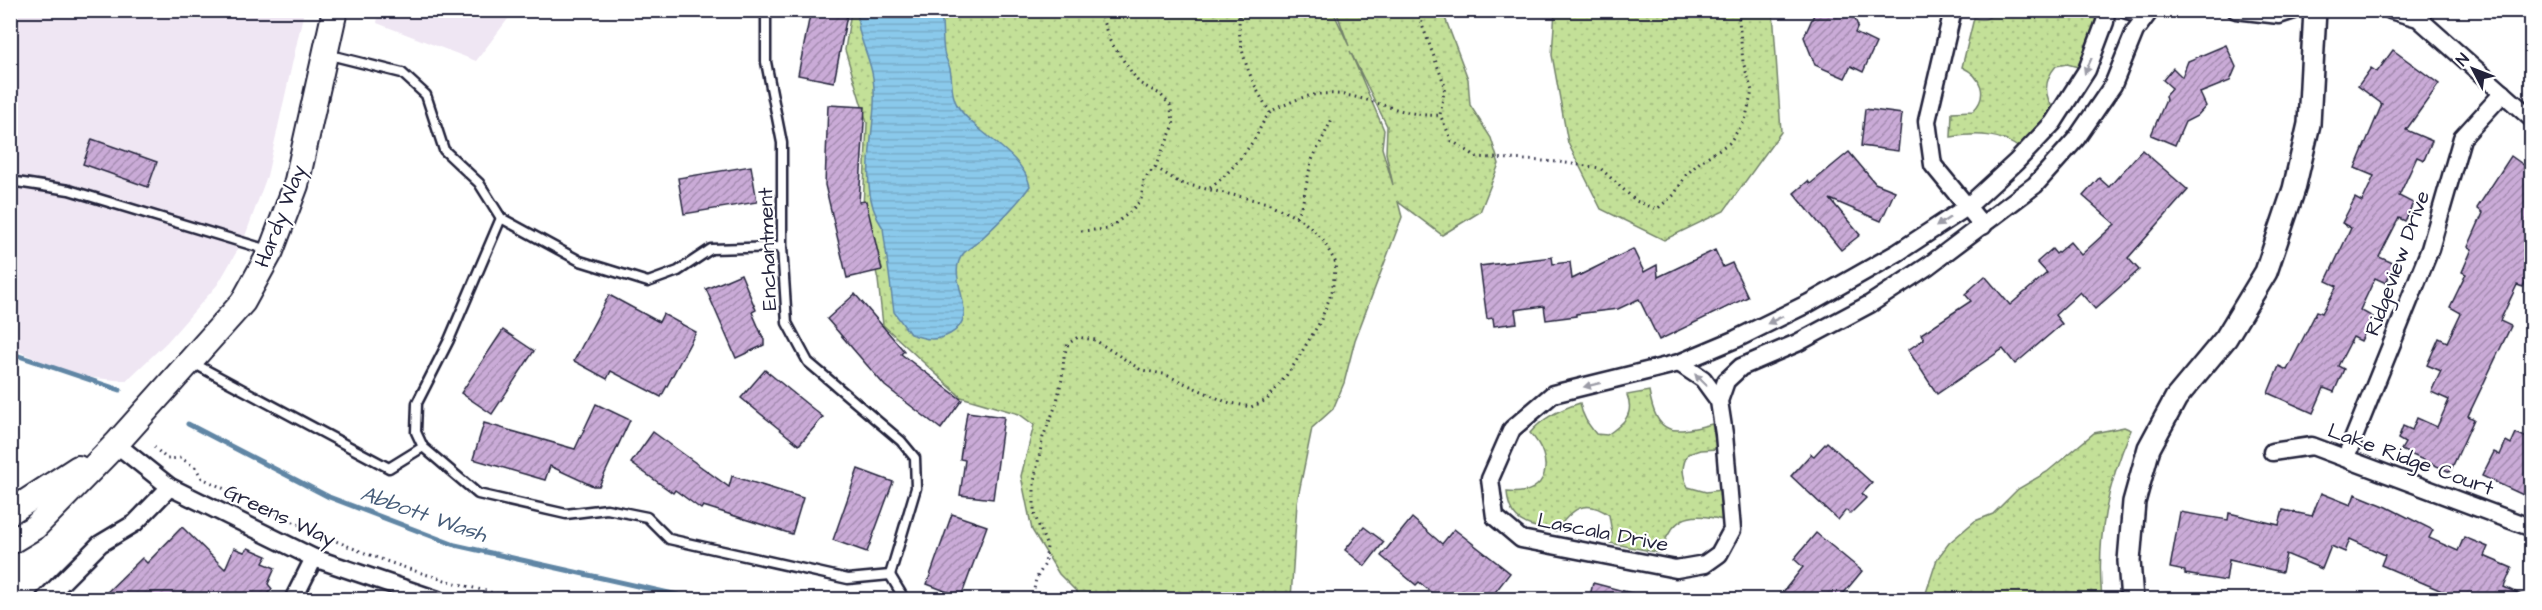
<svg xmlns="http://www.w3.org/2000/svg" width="2542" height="610" font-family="'Architects Daughter',sans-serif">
<defs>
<pattern id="grass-dots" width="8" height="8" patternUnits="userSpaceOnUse" patternTransform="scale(1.5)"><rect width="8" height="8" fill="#c3e098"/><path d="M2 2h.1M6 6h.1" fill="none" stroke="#a7c084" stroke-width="1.8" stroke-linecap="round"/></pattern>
<pattern id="water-rules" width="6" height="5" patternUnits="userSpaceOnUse" patternTransform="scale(1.5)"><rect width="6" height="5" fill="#8ac9eb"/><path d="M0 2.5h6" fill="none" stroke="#77acca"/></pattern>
<pattern id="building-hatch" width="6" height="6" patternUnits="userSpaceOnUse" patternTransform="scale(1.5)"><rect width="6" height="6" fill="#caabd7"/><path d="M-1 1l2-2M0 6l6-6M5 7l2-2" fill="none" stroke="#a48bb0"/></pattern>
</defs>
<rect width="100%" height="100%" fill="#fff"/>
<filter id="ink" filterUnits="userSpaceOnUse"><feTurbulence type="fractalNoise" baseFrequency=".0167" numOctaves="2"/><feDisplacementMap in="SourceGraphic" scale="12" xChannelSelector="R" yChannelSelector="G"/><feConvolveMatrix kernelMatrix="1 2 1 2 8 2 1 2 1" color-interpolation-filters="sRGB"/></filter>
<g filter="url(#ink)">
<!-- built -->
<g fill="#efe6f3">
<polygon points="11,11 304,11 267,176 244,239 218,284 167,342 126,381 75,376 11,348"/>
<polygon points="379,11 379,10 514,11 476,61 377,23"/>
</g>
<!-- grass -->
<g fill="url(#grass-dots)" stroke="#72816a" stroke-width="1.5" fill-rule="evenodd">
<path d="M1996,10L2072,11C2080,20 2091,18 2102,14L2082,68L2067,64L2056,66C2044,80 2043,96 2055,111L2022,150C2000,133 1978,133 1951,137L1952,112L1973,111C1989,95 1981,76 1962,67L1974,18C1985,21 1989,19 1996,10Z"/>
<path d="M851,11H1333L1349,46L1336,11H1446L1444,15L1468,79L1470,105L1491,138L1499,164L1480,212L1442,235L1398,202L1402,217L1355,340L1344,383L1333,409L1312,428L1297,502L1291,599H1084L1059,574L1032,530L1021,476L1034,425L1019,414L961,397L883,325L878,280L863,208L867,123L845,50ZM1350,51L1387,126L1386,153L1393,185L1382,148L1384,130Z"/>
<polygon points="1555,11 1773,11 1781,132 1724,211 1664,240 1601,209 1568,143 1552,55"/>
<path d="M1649,391C1657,437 1672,434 1712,424L1717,449L1700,450L1688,454C1681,466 1682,475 1688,487L1706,492L1721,490L1722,520C1686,510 1672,519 1660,553L1610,543L1612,533L1609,515C1584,497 1571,510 1556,531C1529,526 1509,524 1507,492C1550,497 1555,459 1530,433C1543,417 1561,409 1580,403C1582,416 1588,424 1596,434L1607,435C1623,424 1635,415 1627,395Z"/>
<path d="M2124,427L2131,430C2107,485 2096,539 2102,599H1924L1937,559L1949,543L1975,521L1993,514L2018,489L2047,472L2094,433Z"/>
</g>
<!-- water -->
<path fill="url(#water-rules)" stroke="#6086a5" stroke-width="1.5" d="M858,11H941C943,24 942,38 944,52C945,58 949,63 950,69C953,82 950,93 957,105C974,133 1023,153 1030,186C1016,206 998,223 980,240C975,245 967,249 963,254C943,278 984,315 950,334C935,342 925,339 910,334L894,312L883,228C853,185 880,126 873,78C870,55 855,34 858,11Z"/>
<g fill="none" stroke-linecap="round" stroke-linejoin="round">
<!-- stream -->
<g stroke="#6086a5" stroke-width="5">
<polyline points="10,353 120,390"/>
<polyline points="188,424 329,497 455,545 700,600"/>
</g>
</g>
<!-- building -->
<g fill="url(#building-hatch)" stroke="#22223b" stroke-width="1.5">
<polygon points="811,10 848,10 834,82 798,75"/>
<polygon points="1816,10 1851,10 1858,26 1855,33 1876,43 1863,72 1851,66 1845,78 1815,65 1804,37"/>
<polygon points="2226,45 2236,67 2230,81 2200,93 2206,106 2197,116 2185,122 2175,145 2151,135 2166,100 2165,96 2172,88 2163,80 2173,68 2182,77 2188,61"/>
<polygon points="2393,50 2439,84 2406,130 2432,141 2424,160 2417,157 2399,196 2413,203 2405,221 2399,218 2379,257 2395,264 2386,283 2375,278 2360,310 2373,317 2361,341 2353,337 2338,366 2344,369 2334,392 2324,388 2313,413 2268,393 2279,366 2287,370 2317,311 2322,313 2337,286 2326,281 2351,228 2342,223 2355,198 2362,202 2374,176 2355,168 2382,104 2358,86 2371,68 2377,72"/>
<polygon points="828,105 865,107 859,202 866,201 882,270 847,278 825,185"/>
<polygon points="1865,109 1902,114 1898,151 1861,146"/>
<polygon points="92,139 157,162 148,187 83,164"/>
<polygon points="2142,150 2188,190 2128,258 2139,270 2095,309 2080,292 2055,315 2062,324 2015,364 2003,349 1937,394 1908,350 1924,339 1921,334 1971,301 1965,294 1985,276 2010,305 2047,273 2037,262 2052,249 2056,254 2070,242 2081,255 2115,224 2083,196 2099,178 2109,187"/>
<polygon points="1849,152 1875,183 1895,191 1881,221 1830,199 1860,235 1841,250 1794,193 1808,181 1810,184"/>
<polygon points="2511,156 2532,171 2532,268 2523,287 2517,285 2500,321 2511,326 2468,416 2474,419 2450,472 2401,450 2405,443 2398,439 2403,426 2412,430 2417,418 2437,427 2449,400 2431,392 2441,371 2427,365 2439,338 2447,342 2461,313 2450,307 2466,274 2462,272 2472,249 2468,247 2483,213 2477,208"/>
<polygon points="751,166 757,202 684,214 678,178"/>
<polygon points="1633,249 1644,272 1657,265 1658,277 1715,250 1723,267 1732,263 1748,297 1659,340 1639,299 1618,309 1576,314 1576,316 1546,320 1544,306 1515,310 1517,323 1494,326 1493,318 1487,319 1480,266 1552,257 1553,264 1570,262 1572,279"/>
<polygon points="741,274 756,310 752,312 764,340 764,345 736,358 706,289"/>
<polygon points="855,294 904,351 901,354 962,400 941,429 885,386 827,319"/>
<polygon points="609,295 659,322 663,314 696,332 661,397 611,371 607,379 574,361"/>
<polygon points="503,330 534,351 492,414 461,393"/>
<polygon points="765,370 823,417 799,445 741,398"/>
<polygon points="596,404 630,420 599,486 593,486 550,466 545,480 473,459 484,423 575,449"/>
<polygon points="967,412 1004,417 993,499 960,495 965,460 960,459"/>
<polygon points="653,432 729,487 732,476 803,498 792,534 703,506 701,509 675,490 673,493 631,463"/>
<polygon points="2516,433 2532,440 2532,499 2482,476 2494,452 2500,455 2506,441 2511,444"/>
<polygon points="1827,442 1872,483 1862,494 1866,498 1850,514 1846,510 1838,520 1791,476 1811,454 1814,456"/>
<polygon points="858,469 893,482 867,552 833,540"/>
<polygon points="2321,493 2351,505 2355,494 2387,507 2433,530 2429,538 2458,551 2464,537 2488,547 2484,556 2512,568 2504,587 2532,600 2463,600 2381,565 2385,555 2350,539 2345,552 2331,546 2322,569 2286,554 2282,572 2229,560 2226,581 2185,574 2185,571 2170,568 2180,512 2228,520 2229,513 2279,525 2283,510 2312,516"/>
<polygon points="952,514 987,526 961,597 927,584"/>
<polygon points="1412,518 1442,544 1454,529 1510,573 1489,600 1440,600 1419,582 1416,585 1381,556"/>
<polygon points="182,527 225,569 234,548 244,552 248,548 267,556 263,563 275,568 268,584 272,589 261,600 99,600 142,558 147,563"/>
<polygon points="1364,527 1384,542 1365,566 1345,550"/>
<polygon points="1816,533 1862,571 1838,600 1792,600 1783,592 1803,567 1794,559"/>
<polygon points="1593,583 1639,595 1638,600 1589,600"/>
</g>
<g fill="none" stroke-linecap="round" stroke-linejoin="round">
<defs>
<g id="service">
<polyline points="766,10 766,62 782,143 782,247 787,323 808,362 901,441 915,458 916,488 890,575"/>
<polyline points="326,54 402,73 426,95 444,150 479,183 501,218 580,261 648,282 678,271 711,249 782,247"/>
<polyline points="10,181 69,190 268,250"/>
<polyline points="501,218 449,340 417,403 416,432 423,447 478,494 566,514 607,509 647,517 669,539 848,579 890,575"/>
<polyline points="193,363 389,468 423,447"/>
<polyline points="890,575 905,600"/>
</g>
<g id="minor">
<polyline points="1953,10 1927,121 1933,165 1983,226"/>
<polyline points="2106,10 2105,22 2087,70 2053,123 2016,162 1967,207 1897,253 1809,303 1736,339 1679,363 1553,394 1512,429 1490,479 1495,517 1521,539 1676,569 1705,564 1719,554 1732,530 1724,434 1719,401 1726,381 1741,367 1797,343 1870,304 1928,266 2035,185 2076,139 2113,85 2135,31 2149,12"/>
<polyline points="2127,10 2139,13 2151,10"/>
<polyline points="2236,10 2279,15 2294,10"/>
<polyline points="2390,10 2418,18 2532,119"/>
<polyline points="1679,363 1703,379 1719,401"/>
<polyline points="116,444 170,487 314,558 438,600"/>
<polyline points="2272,452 2312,446 2532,528"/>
<polyline points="2346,457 2430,249 2462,138 2503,93"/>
<polyline points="44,600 100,544 135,523 170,487"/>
<polyline points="293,600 314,558"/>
</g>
<polyline id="tertiary" points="2132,600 2129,561 2134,502 2149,448 2176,398 2226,338 2266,272 2294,189 2309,124 2315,10"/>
<g id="secondary">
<polyline points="10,512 78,468"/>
<polyline points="10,542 35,527 116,444 243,302 271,251 296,185 335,10"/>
</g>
</defs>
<!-- service casing -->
<use href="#service" stroke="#22223b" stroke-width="13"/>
<!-- minor casing -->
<use href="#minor" stroke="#22223b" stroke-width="21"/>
<!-- tertiary casing -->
<use href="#tertiary" stroke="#22223b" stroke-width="26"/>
<!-- secondary casing -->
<use href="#secondary" stroke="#22223b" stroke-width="28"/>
<!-- path -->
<g stroke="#22223b" stroke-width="3" stroke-dasharray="1.5 4.5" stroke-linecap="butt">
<path d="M1240,10C1235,46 1251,83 1270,112"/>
<polyline points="1421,10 1419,17 1445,86 1440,115 1452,141 1477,157 1559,162 1600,168 1636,201 1657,209 1674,195 1686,175 1701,161 1729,143 1745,121 1752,91 1743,62 1738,10"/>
<path d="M1210,188C1228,175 1241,158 1254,140C1259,132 1263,119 1271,112C1275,108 1282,106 1287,104C1345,74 1388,119 1440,115"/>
<polyline points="1296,217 1303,201 1311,162 1333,117"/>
<polyline points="1081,231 1108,229 1129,213 1141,200 1144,179 1155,167 1174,125 1170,105 1160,94 1139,83 1110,41 1099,10"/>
<path d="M154,447L167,459L181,458L195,467L202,478C262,507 323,538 386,561C430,577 476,589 522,600"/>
<polyline points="1032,600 1036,579 1045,564 1047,547 1034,513 1034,482 1043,437 1056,405 1062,379 1064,356 1068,344 1078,337 1095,340 1141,370 1164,374 1226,402 1251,407 1267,400 1292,368 1320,322 1332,292 1336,263 1321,237 1303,221 1268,203 1180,183 1155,167"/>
</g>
<!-- service -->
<use href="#service" stroke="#fff" stroke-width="8"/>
<!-- minor -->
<use href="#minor" stroke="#fff" stroke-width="16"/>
<!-- tertiary -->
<use href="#tertiary" stroke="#fff" stroke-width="21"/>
<!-- secondary -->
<use href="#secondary" stroke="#fff" stroke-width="24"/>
</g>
<!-- one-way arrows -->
<defs><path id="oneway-solid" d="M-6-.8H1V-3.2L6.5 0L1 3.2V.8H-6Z" transform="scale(1.5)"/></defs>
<g fill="#9c9ca7">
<use href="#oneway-solid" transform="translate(2088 66) rotate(114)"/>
<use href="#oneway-solid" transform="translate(1943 222) rotate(146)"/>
<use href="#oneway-solid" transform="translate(1775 320) rotate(154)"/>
<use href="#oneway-solid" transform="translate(1701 380) rotate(-136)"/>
<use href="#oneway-solid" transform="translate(1592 385) rotate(166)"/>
</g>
</g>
<g text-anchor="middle" stroke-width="4.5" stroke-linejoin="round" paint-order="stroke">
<!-- street labels -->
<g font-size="21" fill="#22223b" stroke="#fff">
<text transform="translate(280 216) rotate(-69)" y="7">Hardy Way</text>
<text transform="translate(767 249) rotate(-92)" y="7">Enchantment</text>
<text transform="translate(2397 263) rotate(-70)" y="7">Ridgeview Drive</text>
<text transform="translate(2411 459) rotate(20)" y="7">Lake Ridge Court</text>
<text transform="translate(280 515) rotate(25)" y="7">Greens Way</text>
<text transform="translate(1603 532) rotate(11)" y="7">Lascala Drive</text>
</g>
<!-- water labels -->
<g font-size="22" font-style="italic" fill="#465c79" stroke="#fff">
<text transform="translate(424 513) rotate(19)" y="8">Abbott Wash</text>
</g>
</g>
<!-- margin -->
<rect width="2542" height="610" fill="none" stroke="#fff" stroke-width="36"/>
<rect x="18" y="18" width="2506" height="574" fill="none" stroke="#22223b" stroke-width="2" filter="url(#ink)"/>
<!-- north arrow -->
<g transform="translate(2473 69) rotate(312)" stroke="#ffffff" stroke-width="4.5" paint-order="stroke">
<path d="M0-4.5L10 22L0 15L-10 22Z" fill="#22223b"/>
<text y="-9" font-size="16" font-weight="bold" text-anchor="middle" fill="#22223b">N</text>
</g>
</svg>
